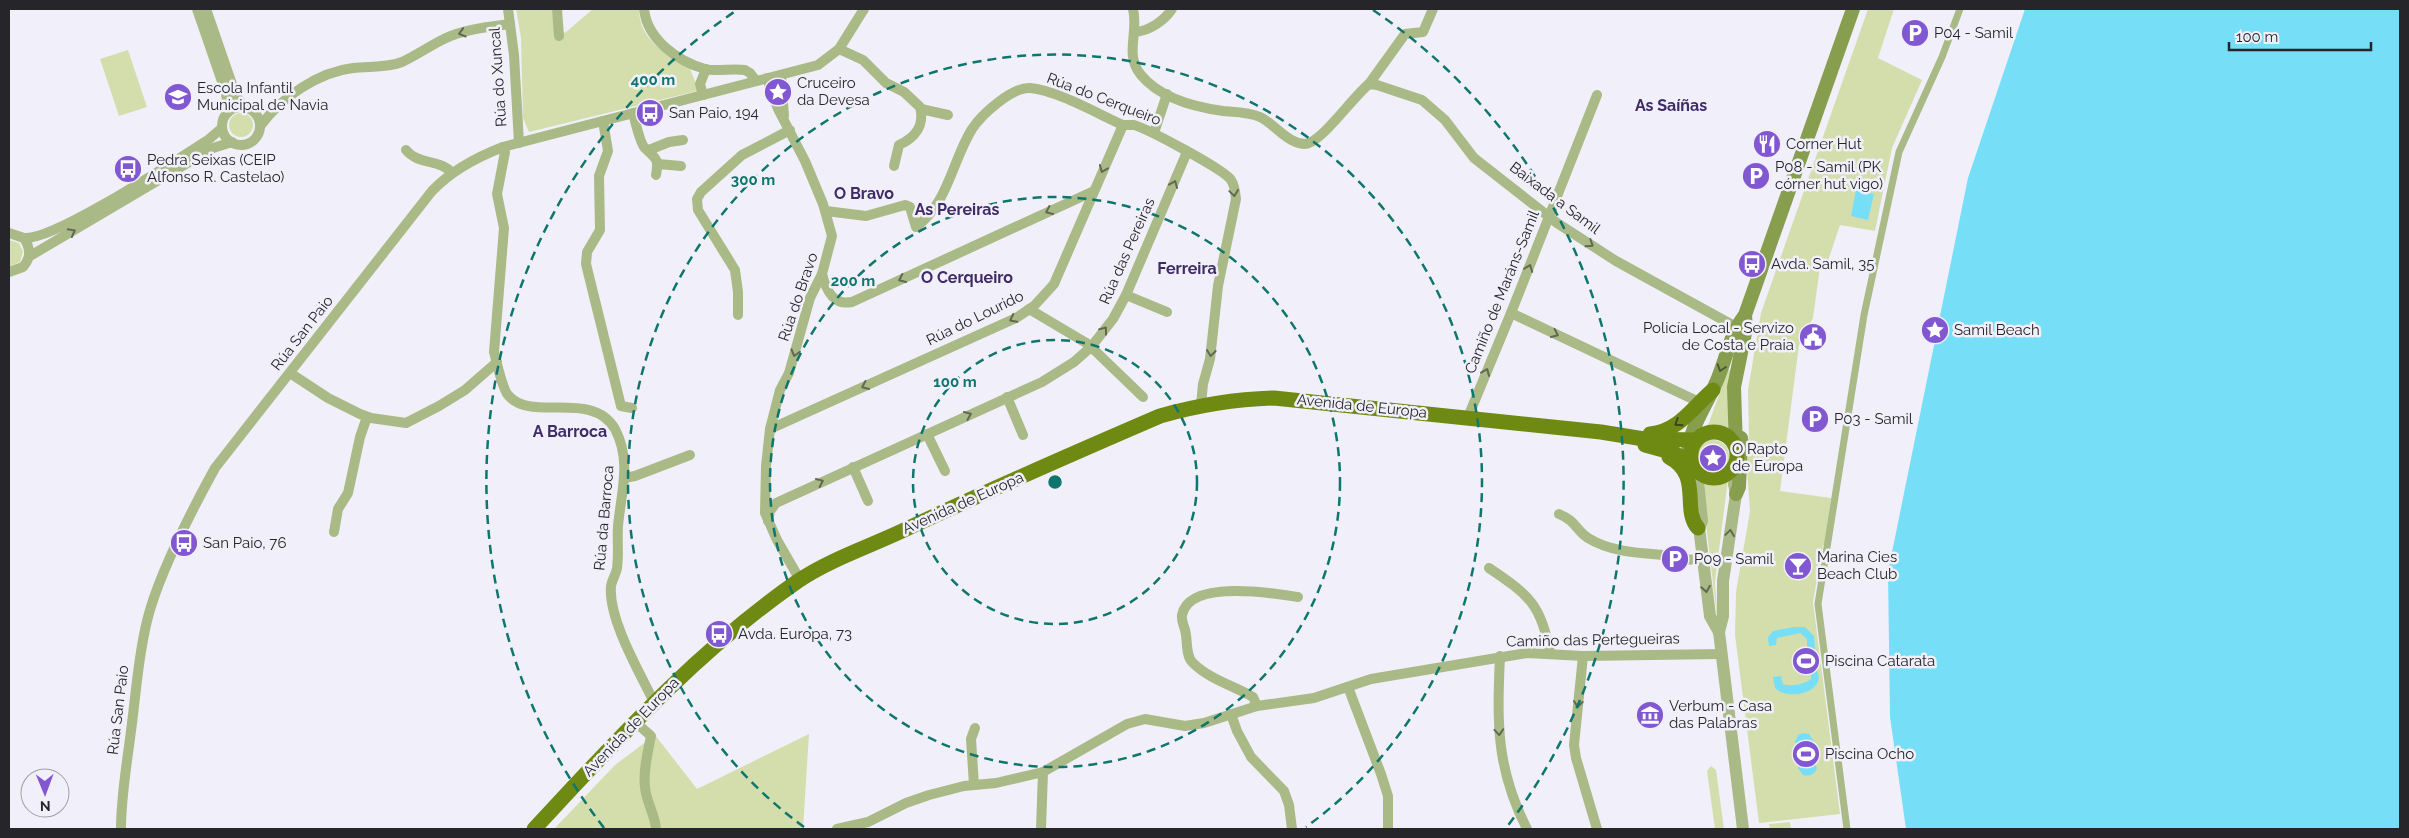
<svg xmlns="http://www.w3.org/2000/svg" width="2409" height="838" font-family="Raleway,sans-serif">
<rect width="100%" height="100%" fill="#f1f0fa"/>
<!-- green -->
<g fill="#d3deac">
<path d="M516,9H552L556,35L566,32L593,9H639C639,39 665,55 689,66L698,89L697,91L529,132L523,118L521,38Z"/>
<polygon points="1868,9 1894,9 1878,58 1922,80 1892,148 1875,231 1840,225 1827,264 1820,267 1813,318 1799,345 1780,491 1831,498 1825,545 1823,545 1813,602 1840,814 1759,823 1735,635 1736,592 1750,511 1745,440 1749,438 1748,390 1761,313"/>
<polygon points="128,50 147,107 119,116 100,59"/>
<circle cx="241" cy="125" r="12"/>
<polygon points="9,240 19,243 23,252 20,262 10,266"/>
<polygon points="1728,370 1730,370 1728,432 1718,428 1707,428"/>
<circle cx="1713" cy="456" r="16"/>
<polygon points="1728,479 1715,582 1718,626 1701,481 1713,484"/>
<polygon points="809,734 803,829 554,829 615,765 655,735 697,789"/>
<polygon points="1711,766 1716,770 1724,829 1715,829 1707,771"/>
<polygon points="1790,822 1791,829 1770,829 1769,824"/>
</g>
<!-- water -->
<g fill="#77def8">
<polygon points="2025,9 2400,9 2400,829 1906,829 1890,717 1888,572 1968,178"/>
<polygon points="1856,190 1874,194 1868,220 1851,216"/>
<circle cx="1713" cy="455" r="9"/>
<path d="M1794,627H1805L1814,636L1815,649L1809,656V660C1839,688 1791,704 1775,688L1773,677L1781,676L1783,684C1791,687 1805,684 1811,679V671L1801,658L1807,648V639L1800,633L1777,638L1776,645L1769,646L1768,637L1773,631Z"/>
<path d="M1803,733L1809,734L1814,742L1810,753L1817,768C1815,774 1810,777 1803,775L1798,768L1802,757L1795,742L1798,735Z"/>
</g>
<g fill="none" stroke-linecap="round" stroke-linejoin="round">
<!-- pedestrian -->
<polyline stroke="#aaba86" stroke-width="7" points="1847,829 1818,604 1864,315 1899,152 1942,57 1960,9"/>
<!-- minor -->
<g stroke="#aaba86" stroke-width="10">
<polyline points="197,9 226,93 228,112"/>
<polyline points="206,9 236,96 244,107"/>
<polyline points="508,9 514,55 519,143"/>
<polyline points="557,9 559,36"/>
<path d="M644,9C647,39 677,61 705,69C717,72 732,68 745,70L750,73L756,81"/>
<path d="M1133,9C1139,32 1124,55 1141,75C1160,98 1194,107 1223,111C1235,112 1249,112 1260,117C1274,123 1292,149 1309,143C1326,136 1353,97 1369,84L1377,85L1422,100L1445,120L1474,158L1557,223L1616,261L1736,327"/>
<path d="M1135,32C1149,31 1164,21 1172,9"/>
<path d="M839,49L863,60L886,83L904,92L920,107C925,125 915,138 899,145L894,166"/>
<polyline points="781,75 784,116"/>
<polyline points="767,78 778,109 805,161 823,204 832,236 822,274 810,298 789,373 780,390 770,429 766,466 765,513 777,540 800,580"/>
<polyline points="1369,84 1405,34 1423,32 1433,9"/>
<polyline points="703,95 700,84 706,69"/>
<circle cx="241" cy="126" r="19"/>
<polyline points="921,109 948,115"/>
<path d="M633,113C635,120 640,144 645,148C656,159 659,158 656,175"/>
<polyline points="603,121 608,151 599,176 600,230 587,252 586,264 621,406 632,408"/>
<path d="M261,125C281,98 318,72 353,68C369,66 387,68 402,62C417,55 431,45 446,38C466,29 489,27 510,24"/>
<polyline points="1154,133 1167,94"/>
<path d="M503,147L505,152L497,194L504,228L494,352C497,363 502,388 508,395C531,423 592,389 615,429C632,461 621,493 618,526C617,540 619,554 617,568C616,574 612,580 611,586C608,619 640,673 654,702"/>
<path d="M406,150C418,165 440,159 452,173"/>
<polyline points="649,150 669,142 683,140"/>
<polyline points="658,164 681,166"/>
<path d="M826,211L866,216L905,205L910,207L916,227C949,202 952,161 972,129C982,114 1012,87 1030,88C1056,90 1098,114 1123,125C1126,125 1131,125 1134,125C1148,129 1225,170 1231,180C1235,186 1235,192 1236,199L1218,286L1210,359L1203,384L1201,405"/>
<path d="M9,233L24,238C31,249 31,258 23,267L9,272"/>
<path d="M24,238C54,241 176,160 208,140L222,128"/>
<polyline points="30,256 213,148 232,142"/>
<path d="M822,274C826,290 833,306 852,302L1094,191"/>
<polyline points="1126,295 1167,312"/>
<polyline points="1029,309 1088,344 1143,397"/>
<polyline points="1511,313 1699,402"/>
<polyline points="738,315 738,292 735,270 698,210 697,199 701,192 742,155 790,130"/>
<polyline points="290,373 328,398 360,414 371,418 406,423 439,406 465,390 497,362"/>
<polyline points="1007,397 1023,435"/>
<polyline points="1468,417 1511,313 1597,95"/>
<polyline points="770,429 1016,318 1034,306 1054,284 1123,125"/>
<polyline points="927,434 945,471"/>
<polyline points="853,467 868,501"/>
<polyline points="624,478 635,476 690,455"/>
<path d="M1559,514C1576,521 1576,530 1588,538C1614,554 1646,553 1675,556L1683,560L1702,559"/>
<polyline points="768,521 770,511 776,503 1042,382 1074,362 1091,347 1113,319 1126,295 1187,152"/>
<polyline points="334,532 338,509 348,493 360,437 367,417"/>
<path d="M1489,568C1529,595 1542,605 1550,654"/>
<path d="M1500,656C1497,723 1496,768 1527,829"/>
<polyline points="1583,656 1574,745 1576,758 1597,829"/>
<polyline points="1348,687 1381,774 1388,796 1388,829"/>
<path d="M1257,706L1253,697C1234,686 1209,679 1193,663C1185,656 1188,640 1185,630C1184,626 1181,620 1182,615C1189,579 1273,593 1298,597"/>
<polyline points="1231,714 1237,731 1251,757 1284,791 1289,805 1292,829"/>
<path d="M642,728L651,736C648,751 643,771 645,787C646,802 655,814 656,829"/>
<polyline points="974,785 971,739 975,728"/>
<path d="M121,829C121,796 127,763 131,731C136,694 138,657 147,621C158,575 192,510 215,468L432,191C452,170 477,157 503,147L818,65L839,49L864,9"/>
<polyline points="837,829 868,822 906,803 929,795 964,786 996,783 1043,772 1127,724 1145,719 1185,726 1204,723 1257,706 1314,698 1371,679 1527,653 1583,656 1721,654"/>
<polyline points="1041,829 1043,772"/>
</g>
<!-- tertiary -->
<g stroke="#aaba86" stroke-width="12">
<polyline points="1697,471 1702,521 1700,526"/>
<polyline points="1734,484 1736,494 1723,581 1723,616 1719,632 1743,829"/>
<polyline points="1698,519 1710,616 1719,632"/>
</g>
<!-- secondary -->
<g stroke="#879e4e" stroke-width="14">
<polyline points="1736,448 1734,387 1746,328 1745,315"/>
<path d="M1688,460C1686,431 1708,404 1718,378C1727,356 1730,334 1745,315L1853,9"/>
<polyline points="1736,494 1739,487 1741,438"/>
</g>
<!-- primary -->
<g stroke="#6f8a13" stroke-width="15">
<circle cx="1714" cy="455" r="23"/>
<path d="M1650,434C1679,431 1692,408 1713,390"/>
<polyline points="1645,445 1674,453 1692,463"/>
<path d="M1669,457C1703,475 1681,509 1698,528"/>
<path d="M534,829C617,740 697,651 798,581C829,560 868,547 902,531C987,491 1074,453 1160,416C1199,405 1235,399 1274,398L1601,432L1644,439L1696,440"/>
</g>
</g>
<!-- one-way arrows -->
<defs><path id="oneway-chevron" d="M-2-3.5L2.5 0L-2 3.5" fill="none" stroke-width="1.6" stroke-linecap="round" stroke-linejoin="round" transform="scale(1.25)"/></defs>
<g stroke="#616953">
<use href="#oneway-chevron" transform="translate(462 33) rotate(164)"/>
<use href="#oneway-chevron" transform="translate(1103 169) rotate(112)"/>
<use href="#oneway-chevron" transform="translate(1174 184) rotate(-67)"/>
<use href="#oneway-chevron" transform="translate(1234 193) rotate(82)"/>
<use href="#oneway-chevron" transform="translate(1049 211) rotate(155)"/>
<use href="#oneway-chevron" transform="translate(72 232) rotate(-28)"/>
<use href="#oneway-chevron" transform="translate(1590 244) rotate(33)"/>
<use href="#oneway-chevron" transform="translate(1529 268) rotate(-69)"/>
<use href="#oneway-chevron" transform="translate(902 279) rotate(155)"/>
<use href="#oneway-chevron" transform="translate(1013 319) rotate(153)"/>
<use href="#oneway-chevron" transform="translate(1104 330) rotate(-53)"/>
<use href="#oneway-chevron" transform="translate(1555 334) rotate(25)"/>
<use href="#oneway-chevron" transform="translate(795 353) rotate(106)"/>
<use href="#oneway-chevron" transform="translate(1211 353) rotate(97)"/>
<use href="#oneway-chevron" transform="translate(1486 372) rotate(-67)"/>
<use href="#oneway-chevron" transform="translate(865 386) rotate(156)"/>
<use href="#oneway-chevron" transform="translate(968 415) rotate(-24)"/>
<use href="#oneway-chevron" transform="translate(820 482) rotate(-25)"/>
<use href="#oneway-chevron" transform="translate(1730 533) rotate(-82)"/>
<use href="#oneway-chevron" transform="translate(1706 589) rotate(81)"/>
<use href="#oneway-chevron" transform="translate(1578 704) rotate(97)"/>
<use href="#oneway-chevron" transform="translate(1499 732) rotate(86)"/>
</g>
<use stroke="#4d5638" href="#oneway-chevron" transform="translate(1721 368) rotate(108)"/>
<use stroke="#3c4423" href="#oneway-chevron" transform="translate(1678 423) rotate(146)"/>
<!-- distance rings -->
<g fill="none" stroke="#0f766e" stroke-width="2.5" stroke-dasharray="9 6">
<circle cx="1055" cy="482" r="142"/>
<circle cx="1055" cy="482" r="285"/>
<path d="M804 827A427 427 0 1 1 1306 827"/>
<path d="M604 828A569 569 0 0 1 737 10M1373 10A569 569 0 0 1 1506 828"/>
</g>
<!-- icons -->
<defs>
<symbol id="parking-disc" viewBox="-11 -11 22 22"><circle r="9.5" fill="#8258d2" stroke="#f1f0fa"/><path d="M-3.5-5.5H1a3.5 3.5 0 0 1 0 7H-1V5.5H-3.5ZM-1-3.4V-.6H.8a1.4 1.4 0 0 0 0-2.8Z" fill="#fff"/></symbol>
<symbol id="sight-disc" viewBox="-11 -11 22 22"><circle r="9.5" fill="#8258d2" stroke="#f1f0fa"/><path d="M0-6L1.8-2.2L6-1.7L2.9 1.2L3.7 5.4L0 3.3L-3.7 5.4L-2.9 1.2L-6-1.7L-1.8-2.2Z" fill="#fff"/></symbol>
<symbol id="school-disc" viewBox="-11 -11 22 22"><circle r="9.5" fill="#8258d2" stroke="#f1f0fa"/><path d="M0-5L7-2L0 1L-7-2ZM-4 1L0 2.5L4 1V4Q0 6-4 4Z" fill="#fff"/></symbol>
<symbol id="bus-disc" viewBox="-11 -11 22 22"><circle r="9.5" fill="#8258d2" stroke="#f1f0fa"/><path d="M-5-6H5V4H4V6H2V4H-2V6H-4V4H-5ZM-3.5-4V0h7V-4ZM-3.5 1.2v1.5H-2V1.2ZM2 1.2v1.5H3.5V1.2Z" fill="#fff"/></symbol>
<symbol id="restaurant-disc" viewBox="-11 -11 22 22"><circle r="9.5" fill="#8258d2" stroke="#f1f0fa"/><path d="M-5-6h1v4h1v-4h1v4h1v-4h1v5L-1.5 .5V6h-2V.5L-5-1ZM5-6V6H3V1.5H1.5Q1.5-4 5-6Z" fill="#fff"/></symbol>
<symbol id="civic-disc" viewBox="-11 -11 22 22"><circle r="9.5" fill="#8258d2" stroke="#f1f0fa"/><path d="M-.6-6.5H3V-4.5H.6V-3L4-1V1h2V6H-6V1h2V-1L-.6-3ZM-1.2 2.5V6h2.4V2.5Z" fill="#fff"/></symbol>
<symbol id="bar-disc" viewBox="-11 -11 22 22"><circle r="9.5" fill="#8258d2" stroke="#f1f0fa"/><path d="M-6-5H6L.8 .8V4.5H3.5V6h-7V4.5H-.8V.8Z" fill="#fff"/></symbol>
<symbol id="stadium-disc" viewBox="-11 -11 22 22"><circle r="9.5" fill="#8258d2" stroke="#f1f0fa"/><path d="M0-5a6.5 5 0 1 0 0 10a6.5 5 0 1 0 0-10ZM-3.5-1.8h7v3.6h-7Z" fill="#fff"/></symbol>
<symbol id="museum-disc" viewBox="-11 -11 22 22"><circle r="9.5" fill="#8258d2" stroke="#f1f0fa"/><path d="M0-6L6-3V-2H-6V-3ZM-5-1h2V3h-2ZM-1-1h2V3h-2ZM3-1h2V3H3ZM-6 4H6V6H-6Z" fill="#fff"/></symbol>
</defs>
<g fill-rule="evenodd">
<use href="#parking-disc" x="1899" y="17" width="32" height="32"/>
<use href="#sight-disc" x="762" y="76" width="32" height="32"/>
<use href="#school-disc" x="162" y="81" width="32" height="32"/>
<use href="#bus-disc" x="634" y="97" width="32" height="32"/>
<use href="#restaurant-disc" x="1751" y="128" width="32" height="32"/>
<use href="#bus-disc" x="112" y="153" width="32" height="32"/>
<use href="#parking-disc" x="1740" y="160" width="32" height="32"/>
<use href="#bus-disc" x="1736" y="248" width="32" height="32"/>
<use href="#sight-disc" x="1919" y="314" width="32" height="32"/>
<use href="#civic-disc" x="1797" y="321" width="32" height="32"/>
<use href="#parking-disc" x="1799" y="403" width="32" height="32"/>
<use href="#sight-disc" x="1697" y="442" width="32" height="32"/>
<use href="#bus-disc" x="168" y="527" width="32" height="32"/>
<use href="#parking-disc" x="1659" y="543" width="32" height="32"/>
<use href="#bar-disc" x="1782" y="550" width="32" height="32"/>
<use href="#bus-disc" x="703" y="618" width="32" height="32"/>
<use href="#stadium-disc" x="1790" y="645" width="32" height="32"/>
<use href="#museum-disc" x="1634" y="699" width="32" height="32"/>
<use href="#stadium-disc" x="1790" y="738" width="32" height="32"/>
</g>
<g text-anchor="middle" stroke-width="5" stroke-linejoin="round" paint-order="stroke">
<!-- poi labels -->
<g font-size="15" fill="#26262a" stroke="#f1f0fa" text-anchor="start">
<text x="1934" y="38">P04 - Samil</text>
<text x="797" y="88">Cruceiro<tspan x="797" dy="17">da Devesa</tspan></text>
<text x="197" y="93">Escola Infantil<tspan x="197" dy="17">Municipal de Navia</tspan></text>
<text x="669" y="118">San Paio, 194</text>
<text x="1786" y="149">Corner Hut</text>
<text x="147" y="165">Pedra Seixas (CEIP<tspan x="147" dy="17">Alfonso R. Castelao)</tspan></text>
<text x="1775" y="172">P08 - Samil (PK<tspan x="1775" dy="17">córner hut vigo)</tspan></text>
<text x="1771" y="269">Avda. Samil, 35</text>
<text x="1794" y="333" text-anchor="end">Policía Local - Servizo<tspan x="1794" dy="17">de Costa e Praia</tspan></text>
<text x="1954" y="335">Samil Beach</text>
<text x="1834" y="424">P03 - Samil</text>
<text x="1732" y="454">O Rapto<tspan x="1732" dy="17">de Europa</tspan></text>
<text x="203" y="548">San Paio, 76</text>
<text x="1817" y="562">Marina Cies<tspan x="1817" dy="17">Beach Club</tspan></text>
<text x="1694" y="564">P09 - Samil</text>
<text x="738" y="639">Avda. Europa, 73</text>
<text x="1825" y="666">Piscina Catarata</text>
<text x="1669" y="711">Verbum - Casa<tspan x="1669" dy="17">das Palabras</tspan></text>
<text x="1825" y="759">Piscina Ocho</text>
</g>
<!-- street labels -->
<g font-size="15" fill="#26262a" stroke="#f1f0fa">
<text transform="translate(498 77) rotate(-94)" y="5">Rúa do Xuncal</text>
<text transform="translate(1104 99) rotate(21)" y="5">Rúa do Cerqueiro</text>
<text transform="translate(1555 198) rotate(37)" y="5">Baixada a Samil</text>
<text transform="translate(1127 251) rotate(-66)" y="5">Rúa das Pereiras</text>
<text transform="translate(1502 292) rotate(-68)" y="5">Camiño de Maráns-Samil</text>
<text transform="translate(798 297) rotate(-71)" y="5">Rúa do Bravo</text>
<text transform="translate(975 318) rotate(-26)" y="5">Rúa do Lourido</text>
<text transform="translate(302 333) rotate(-52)" y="5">Rúa San Paio</text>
<text transform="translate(1362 406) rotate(6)" y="5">Avenida de Europa</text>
<text transform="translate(963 503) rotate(-24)" y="5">Avenida de Europa</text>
<text transform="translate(604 518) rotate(-85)" y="5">Rúa da Barroca</text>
<text transform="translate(1593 640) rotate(-1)" y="5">Camiño das Pertegueiras</text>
<text transform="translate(118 710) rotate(-83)" y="5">Rúa San Paio</text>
<text transform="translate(631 727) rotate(-46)" y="5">Avenida de Europa</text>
</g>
<!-- neighbourhood labels -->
<g font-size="16" font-weight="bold" fill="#3f2b66" stroke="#f1f0fa">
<text x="1671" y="111">As Saíñas</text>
<text x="864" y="199">O Bravo</text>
<text x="957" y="215">As Pereiras</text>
<text x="1187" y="274">Ferreira</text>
<text x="967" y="283">O Cerqueiro</text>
<text x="570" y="437">A Barroca</text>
</g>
</g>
<circle cx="1055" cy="482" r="8" fill="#0f766e" stroke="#f1f0fa" stroke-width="2.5"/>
<g font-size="15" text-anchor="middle" font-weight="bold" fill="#0f766e" stroke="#f1f0fa" stroke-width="5" stroke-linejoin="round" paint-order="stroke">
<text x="653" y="85">400 m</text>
<text x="753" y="185">300 m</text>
<text x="853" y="286">200 m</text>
<text x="955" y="387">100 m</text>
</g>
<!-- border -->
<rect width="2409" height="838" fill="none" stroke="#26262a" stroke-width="20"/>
<!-- north arrow -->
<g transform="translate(45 793) rotate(179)"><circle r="24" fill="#f1f0fa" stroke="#a09fa7"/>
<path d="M0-4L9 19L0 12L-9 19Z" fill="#8258d2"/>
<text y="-8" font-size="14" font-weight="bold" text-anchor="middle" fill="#26262a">N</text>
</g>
<!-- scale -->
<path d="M2229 42v8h142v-8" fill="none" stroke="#26262a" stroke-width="2.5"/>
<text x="2236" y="42" font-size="15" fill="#26262a" stroke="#f1f0fa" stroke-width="4" paint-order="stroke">100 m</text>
</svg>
